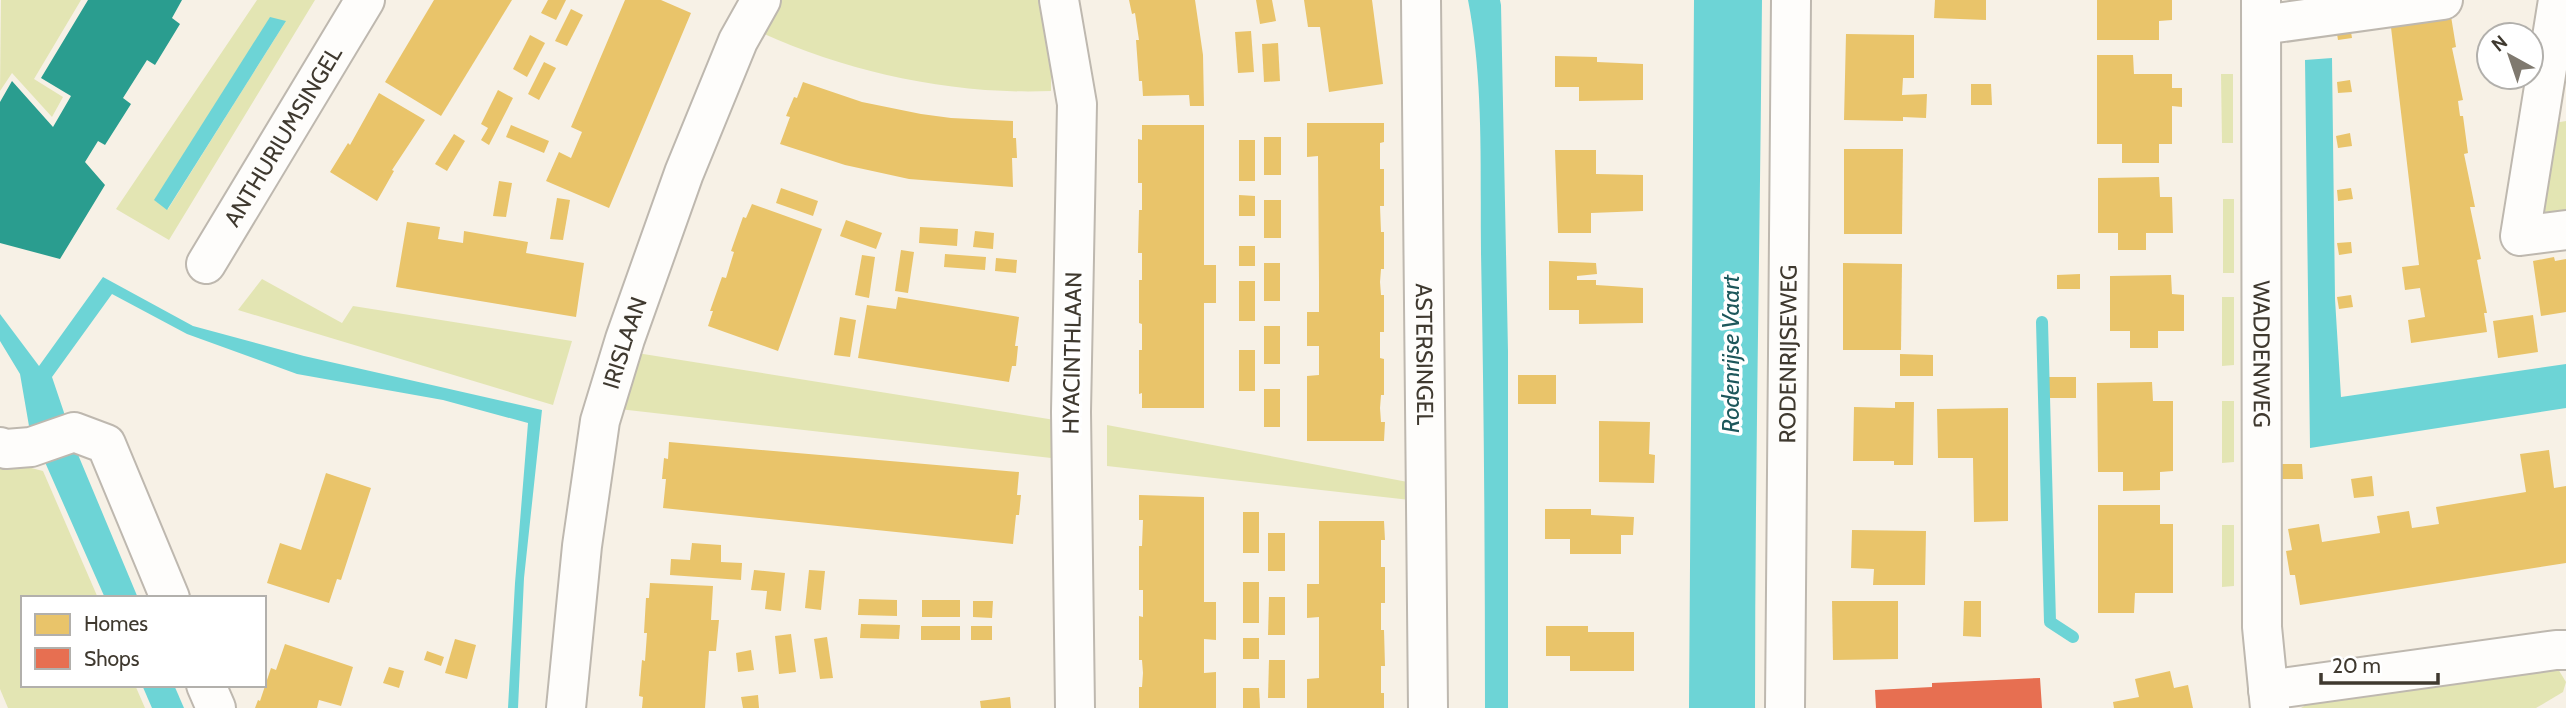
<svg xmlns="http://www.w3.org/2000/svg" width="2566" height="708" font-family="Cabin,sans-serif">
<rect width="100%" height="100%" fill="#f7f1e6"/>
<!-- green -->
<g fill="#e3e5b3" fill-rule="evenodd">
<polygon points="1,0 81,0 34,79 63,97 52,117 12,73 0,91"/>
<path d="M257,0H315L169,240L116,209ZM286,21L168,209H167L155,200Z"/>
<path d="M780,0H1041L1051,44V91C953,95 851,73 762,33Z"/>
<polygon points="2221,74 2233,74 2233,143 2222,143"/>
<polygon points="2566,121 2566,220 2538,224 2549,124"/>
<rect x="2223" y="199" width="11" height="74"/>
<polygon points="262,279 342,323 353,306 572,341 553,405 238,310"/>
<polygon points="2222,297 2234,297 2234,365 2222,366"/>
<polygon points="637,353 1061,421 1060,459 619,409"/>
<polygon points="2222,401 2234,401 2234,462 2222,463"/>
<polygon points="1107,425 1413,483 1410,500 1107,466"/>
<polygon points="0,460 43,471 98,598 23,598 23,685 135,685 145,708 8,708 0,689"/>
<polygon points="2222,525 2234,525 2234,586 2222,587"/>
<polygon points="2558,669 2566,682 2563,692 2536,708 2301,708 2314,700"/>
</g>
<!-- water -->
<g fill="#6dd4d6">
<path d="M1468,0H1500L1501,5L1508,351V708H1485C1485,556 1484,405 1481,253C1480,169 1484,82 1468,0Z"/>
<path d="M1694,0H1762C1760,236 1755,472 1755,708H1689Z"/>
<polygon points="270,17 286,21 167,210 154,200"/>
<polygon points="2332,58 2335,299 2341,397 2566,364 2566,408 2310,448 2305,60"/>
<polygon points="103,277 193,326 304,356 542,410 524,578 518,708 508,708 515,583 528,423 443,400 297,374 187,334 112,294 52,377 79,457 138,598 105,598 29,426 20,374 0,341 0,314 39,366"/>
<polygon points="142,685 174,685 184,708 152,708"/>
</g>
<!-- homes -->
<g fill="#e9c46a">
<polygon points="434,0 512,0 441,116 385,82"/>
<polygon points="548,0 566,0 556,20 541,13"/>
<polygon points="625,0 661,0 691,13 609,208 546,181 559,152 571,158 582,132 571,127"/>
<polygon points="1129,0 1195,0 1203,55 1204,106 1190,106 1189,95 1143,96 1142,81 1139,81 1136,40 1139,40 1135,13 1132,14"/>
<polygon points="1256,0 1272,0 1276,21 1260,24"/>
<polygon points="1304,0 1372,0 1383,84 1329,92 1320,27 1308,27"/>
<polygon points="1935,0 1986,0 1986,20 1934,18"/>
<polygon points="2097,0 2172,0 2172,20 2159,21 2159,40 2097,40"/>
<polygon points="571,9 583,15 567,46 555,41"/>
<polygon points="2450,10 2456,47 2452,48 2463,100 2458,101 2460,116 2463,116 2468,153 2464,154 2475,207 2470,207 2481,259 2477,260 2487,313 2484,313 2487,332 2411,343 2408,320 2425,317 2420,288 2405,290 2402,267 2419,265 2390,19"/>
<polygon points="2350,26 2352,38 2338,40 2336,28"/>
<polygon points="1251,31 1254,72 1238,73 1235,32"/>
<polygon points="1846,34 1914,35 1914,78 1903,78 1902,95 1927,94 1926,118 1903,117 1903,121 1844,120"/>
<polygon points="530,35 545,43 527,77 513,69"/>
<polygon points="1278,43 1280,81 1264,82 1262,44"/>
<polygon points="2097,55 2133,55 2134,74 2172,74 2172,88 2182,88 2182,107 2172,106 2172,144 2159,144 2159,163 2122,163 2122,144 2097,144"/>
<polygon points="1555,56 1597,57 1597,62 1643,64 1643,100 1579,101 1579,87 1555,87"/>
<polygon points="544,62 556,68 539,100 528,94"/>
<polygon points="2350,80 2352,92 2338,93 2337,82"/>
<polygon points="803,82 862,102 921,114 951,118 1013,121 1013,138 1016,138 1017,158 1012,158 1013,187 909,179 845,165 780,144 790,117 786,116 794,97 797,98"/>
<polygon points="1971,84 1991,84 1992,105 1971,105"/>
<polygon points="498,90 513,98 489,145 481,140 488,128 481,124"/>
<polygon points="379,93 425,120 392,170 394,171 377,201 330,172 348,143 350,145"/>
<polygon points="1307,123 1384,123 1384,142 1380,143 1380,169 1384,169 1384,206 1380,206 1381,232 1384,232 1384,269 1381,269 1380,282 1381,295 1384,295 1384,332 1380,332 1380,358 1384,359 1384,395 1381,395 1380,408 1381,422 1385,422 1384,441 1307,441 1307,376 1319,375 1319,346 1307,346 1307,312 1319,312 1319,282 1318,156 1307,157"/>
<polygon points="511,125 549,141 544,153 506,137"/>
<polygon points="1142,125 1204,125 1204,265 1216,265 1216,303 1204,303 1204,408 1142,408 1142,393 1139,394 1139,350 1142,350 1142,324 1139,323 1139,280 1142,280 1142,253 1138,253 1139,210 1142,210 1142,183 1138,183 1138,139 1142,140"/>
<polygon points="2350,133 2352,146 2338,148 2336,136"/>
<polygon points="454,134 465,141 447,171 435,164"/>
<rect x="1264" y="137" width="17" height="38"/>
<rect x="1239" y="140" width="16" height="41"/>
<polygon points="1844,149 1903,149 1902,234 1844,234"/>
<polygon points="1555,150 1596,150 1596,174 1643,175 1643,211 1591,213 1591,233 1558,233"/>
<polygon points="2159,177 2160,197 2172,197 2173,233 2146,233 2146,250 2118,250 2118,233 2098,233 2098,178"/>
<polygon points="499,181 512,183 506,217 493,216"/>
<polygon points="781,188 818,201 813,216 776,203"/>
<polygon points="2351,188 2353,199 2338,201 2337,190"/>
<polygon points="1239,195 1255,196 1255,216 1239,216"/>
<polygon points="557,198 570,200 563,240 550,239"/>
<rect x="1264" y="200" width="17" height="38"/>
<polygon points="752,204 822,229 778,351 708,326 713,311 710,311 722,277 726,278 734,252 731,251 743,217 746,218"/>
<polygon points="846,220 882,233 876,249 840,236"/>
<polygon points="407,222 440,227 438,239 463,243 464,231 528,242 526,253 584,263 576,317 396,287"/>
<polygon points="920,227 958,229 957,246 919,243"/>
<polygon points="975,231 994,233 993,249 973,247"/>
<polygon points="2351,242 2352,253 2339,255 2337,243"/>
<rect x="1239" y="246" width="16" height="20"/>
<polygon points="901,250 914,252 908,293 895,291"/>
<polygon points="945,254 986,257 985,270 944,267"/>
<polygon points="862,255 875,257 869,298 855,295"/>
<polygon points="2554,257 2555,261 2566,259 2566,312 2541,316 2533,261"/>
<polygon points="996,258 1017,260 1016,273 995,271"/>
<polygon points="1549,261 1596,263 1597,274 1577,276 1577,280 1596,280 1596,285 1643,288 1643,323 1579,324 1579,310 1549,310"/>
<rect x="1264" y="263" width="16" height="38"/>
<polygon points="1843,263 1902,264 1901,350 1843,350"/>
<polygon points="2080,274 2080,289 2057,289 2057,275"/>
<polygon points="2171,275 2172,294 2184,295 2184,331 2158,331 2158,348 2130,348 2130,331 2110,331 2110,276"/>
<rect x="1239" y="281" width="16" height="40"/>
<polygon points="2351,295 2353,307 2339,309 2337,297"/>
<polygon points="898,297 1019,317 1015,346 1018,346 1016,366 1012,366 1009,382 858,358 867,305 896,309"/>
<polygon points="2533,315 2538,352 2498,358 2493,321"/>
<polygon points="840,317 856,320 850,357 834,355"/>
<rect x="1264" y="326" width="16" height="38"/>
<rect x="1239" y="350" width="16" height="41"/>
<polygon points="1900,354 1933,355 1933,376 1900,376"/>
<rect x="1518" y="375" width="38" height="29"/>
<polygon points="2044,377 2076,377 2076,398 2045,398"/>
<polygon points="2152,382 2153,401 2173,401 2173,471 2160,472 2160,490 2123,491 2123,472 2098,472 2097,383"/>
<rect x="1264" y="389" width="16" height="38"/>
<polygon points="1895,402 1914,402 1913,465 1894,465 1894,461 1853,461 1854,407 1895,408"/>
<polygon points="2008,408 2008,521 1974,522 1973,458 1938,458 1937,409"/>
<polygon points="1599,421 1650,422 1649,454 1655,455 1654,483 1599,482"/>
<polygon points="669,442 1019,472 1017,495 1021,495 1019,515 1016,515 1013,544 663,508 666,479 662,479 664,458 668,459"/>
<polygon points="2549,450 2554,488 2566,486 2566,563 2300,605 2295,575 2290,575 2286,551 2292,550 2288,529 2319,524 2322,542 2380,533 2377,516 2409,511 2412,528 2439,524 2436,507 2526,492 2520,454"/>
<polygon points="2282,464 2302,464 2303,479 2282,479"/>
<polygon points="326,473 371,488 341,580 337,579 329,603 267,583 280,543 301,550"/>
<polygon points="2372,476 2374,496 2354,498 2351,479"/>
<polygon points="1139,495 1204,497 1204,602 1216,602 1216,640 1204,639 1204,673 1216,672 1216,708 1139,708 1139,687 1142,687 1143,673 1142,660 1139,660 1139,616 1143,617 1143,590 1139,590 1139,546 1142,546 1143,520 1139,520"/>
<polygon points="2098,505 2160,505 2160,524 2173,524 2173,593 2135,593 2134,613 2098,613"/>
<polygon points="1545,509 1591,509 1591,515 1634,517 1633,535 1621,535 1621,554 1570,554 1570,539 1545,539"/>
<rect x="1243" y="512" width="16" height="41"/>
<polygon points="1319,521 1384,521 1385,540 1381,540 1381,567 1385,567 1385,603 1381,603 1381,630 1384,630 1385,666 1381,666 1381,693 1384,693 1384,708 1307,708 1307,679 1319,678 1319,617 1307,618 1307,584 1319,584"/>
<polygon points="1852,530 1926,531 1925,585 1873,585 1874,569 1851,568"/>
<rect x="1268" y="533" width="17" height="38"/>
<polygon points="692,543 721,545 721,562 742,563 741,580 670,575 671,559 690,560"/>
<polygon points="754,570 785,573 781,611 765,609 767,591 751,590"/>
<polygon points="809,570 825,571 821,610 805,608"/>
<rect x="1243" y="582" width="16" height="41"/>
<polygon points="650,583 713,586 711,620 719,620 716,651 709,651 705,708 642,708 643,697 639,696 642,660 645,661 647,633 644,633 646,598 649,598"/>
<polygon points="1269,597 1285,597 1285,635 1268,635"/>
<polygon points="859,599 897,600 897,616 858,615"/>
<rect x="922" y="600" width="38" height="17"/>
<polygon points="973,601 993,601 992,618 973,617"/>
<polygon points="1832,601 1898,601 1898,659 1833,660"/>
<polygon points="1964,601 1981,601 1981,637 1963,636"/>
<polygon points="861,624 900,625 899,639 860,638"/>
<rect x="921" y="626" width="39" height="14"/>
<rect x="971" y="626" width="21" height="14"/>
<polygon points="1546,626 1588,626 1588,632 1634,632 1634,671 1570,671 1570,656 1546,656"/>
<polygon points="791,634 796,672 779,674 775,636"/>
<polygon points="827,637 833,678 820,679 814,639"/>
<rect x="1243" y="638" width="16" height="21"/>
<polygon points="455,639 476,645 467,679 445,673"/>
<polygon points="285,644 353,667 341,706 319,700 317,708 255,708 258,700 260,701 271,668 276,670"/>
<polygon points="751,650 754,670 738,672 736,653"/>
<polygon points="427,651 444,657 441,666 424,660"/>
<polygon points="1269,660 1285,660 1285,698 1268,698"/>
<polygon points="389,667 404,671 399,688 383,683"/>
<polygon points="2170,671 2174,688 2188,685 2193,708 2114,708 2113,702 2139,697 2135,679"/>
<polygon points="1243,688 1259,688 1260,708 1243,708"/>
<polygon points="758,695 759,708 743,708 741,697"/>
<polygon points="1010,697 1011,708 981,708 980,701"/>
</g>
<!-- shops -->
<polygon fill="#e76f51" points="2040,678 2042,708 1876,708 1875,690 1932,687 1932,683"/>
<!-- schools -->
<polygon fill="#2a9d8f" points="88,0 182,0 172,18 180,24 155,65 147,60 123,98 131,104 105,145 98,141 85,162 105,185 60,259 0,243 0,102 12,81 53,127 71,96 41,78"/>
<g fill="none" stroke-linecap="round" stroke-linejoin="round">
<!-- stream -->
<polyline stroke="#6dd4d6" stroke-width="12" points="2042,322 2050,622 2073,637"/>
<defs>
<g id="minor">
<polyline points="1059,0 1077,104 1071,412 1075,708"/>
<path id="s1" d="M1421,0L1428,708"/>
<path id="s2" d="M2261,0L2262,627L2270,708"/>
<polyline points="2558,0 2520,236 2566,230"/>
<polyline points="2262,25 2443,0"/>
<path id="s3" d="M206,264L365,0"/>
<polyline points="0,447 6,449 31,447 74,432 106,444 170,598"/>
<polyline points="206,685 216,708"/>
<polyline points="2268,690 2556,650 2566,650"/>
<path id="s4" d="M566,708L582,546L600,421L625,339L684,173L738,41L761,0"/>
<path id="s5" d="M1785,708L1791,0"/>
</g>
</defs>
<!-- minor casing -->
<use href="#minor" stroke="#beb8af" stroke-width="42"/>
<!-- minor -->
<use href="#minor" stroke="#fefdfb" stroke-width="38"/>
</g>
<g text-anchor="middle" stroke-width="7" stroke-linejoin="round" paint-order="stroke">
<!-- street labels -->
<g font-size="23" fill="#3f392f" stroke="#fff">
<text dy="8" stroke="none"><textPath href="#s3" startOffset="149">ANTHURIUMSINGEL</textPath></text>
<text dy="8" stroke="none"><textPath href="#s4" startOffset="371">IRISLAAN</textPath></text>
<text transform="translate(1072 353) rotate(-89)" y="8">HYACINTHLAAN</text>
<text dy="8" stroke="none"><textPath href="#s1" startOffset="354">ASTERSINGEL</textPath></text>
<text dy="8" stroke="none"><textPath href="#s5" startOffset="354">RODENRIJSEWEG</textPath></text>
<text dy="8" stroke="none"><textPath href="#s2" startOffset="354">WADDENWEG</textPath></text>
</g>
<!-- water labels -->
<g font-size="24" font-style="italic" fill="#1d575b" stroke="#fff">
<text transform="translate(1731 354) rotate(-90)" y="8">Rodenrijse Vaart</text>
</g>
</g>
<!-- legend -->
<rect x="21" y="596" width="245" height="91" fill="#ffffff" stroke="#b2b0ac" stroke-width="2"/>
<rect x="35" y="614" width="35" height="21" fill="#e9c46a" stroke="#b2b0ac" stroke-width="2"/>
<text x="84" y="631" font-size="21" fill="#3f392f">Homes</text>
<rect x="35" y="648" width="35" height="21" fill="#e76f51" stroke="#b2b0ac" stroke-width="2"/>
<text x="84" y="666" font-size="21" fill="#3f392f">Shops</text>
<!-- north arrow -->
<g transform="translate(2510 56) rotate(320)"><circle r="33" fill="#ffffff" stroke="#b2b0ac" stroke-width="2"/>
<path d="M0-5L12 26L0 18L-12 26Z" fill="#7f796f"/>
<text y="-10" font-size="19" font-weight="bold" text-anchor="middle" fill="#3f392f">N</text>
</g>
<!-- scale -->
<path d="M2321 673v10h117v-10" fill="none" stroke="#3f392f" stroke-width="3.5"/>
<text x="2332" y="673" font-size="21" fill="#3f392f" stroke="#ffffff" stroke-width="5" paint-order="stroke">20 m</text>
</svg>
